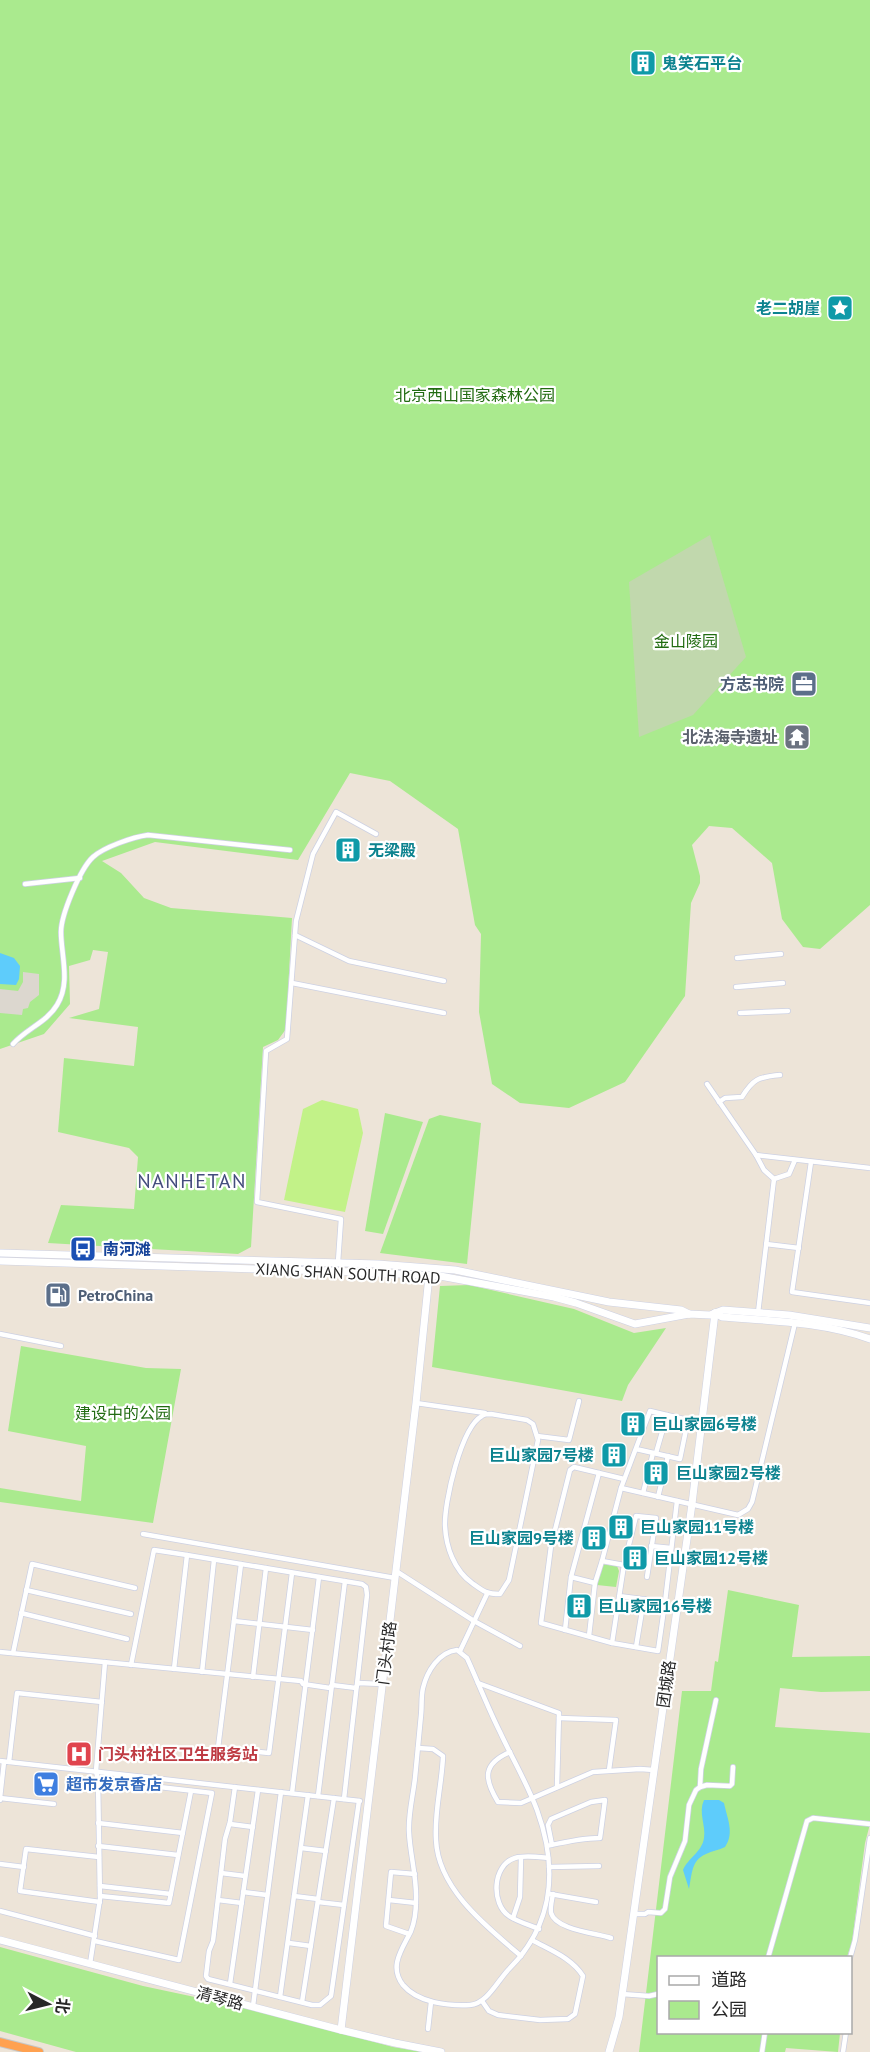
<svg xmlns="http://www.w3.org/2000/svg" width="870" height="2052" font-family="'PT Sans','Noto Sans SC',sans-serif">
<rect width="100%" height="100%" fill="#ede4d8"/>
<!-- green -->
<g fill="#aaea8e">
<polygon points="0,0 870,0 870,905 820,949 803,947 782,919 772,863 732,828 709,826 692,845 700,876 700,883 691,903 685,996 625,1082 569,1108 520,1103 492,1084 479,1012 481,934 475,925 458,829 390,781 350,773 298,860 155,842 102,861 121,873 144,898 171,908 292,918 286,1029 278,1040 263,1047 251,1247 238,1254 48,1243 61,1205 134,1209 138,1157 129,1148 58,1132 64,1058 134,1066 138,1027 69,1018 99,1009 108,952 93,950 90,960 69,966 70,1004 44,1034 0,1049"/>
<polygon points="385,1113 423,1122 383,1234 365,1231"/>
<polygon points="440,1115 481,1123 467,1264 380,1253 429,1119"/>
<polygon points="469,1285 574,1309 634,1333 666,1328 628,1385 622,1401 432,1367 440,1286"/>
<polygon points="21,1346 146,1368 181,1369 153,1523 0,1502 0,1488 81,1501 86,1446 8,1431"/>
<polygon points="601,1564 617,1566 619,1571 616,1587 597,1585"/>
<polygon points="728,1590 799,1605 792,1657 870,1656 870,1691 821,1692 780,1688 775,1727 870,1733 870,1824 865,1843 852,1942 847,1957 658,1958 658,2032 840,2033 838,2052 786,2048 785,2052 639,2052 682,1691 711,1691 715,1661 718,1662"/>
<polygon points="0,1947 143,1986 256,2010 393,2047 423,2052 76,2052 0,2031"/>
</g>
<!-- cemetery -->
<polygon fill="#c1d8ad" points="710,535 746,657 693,715 639,737 629,582"/>
<!-- pitch -->
<polygon fill="#c2f288" points="322,1100 358,1109 363,1133 345,1212 284,1200 303,1109"/>
<!-- plaza -->
<polygon fill="#dcd7cf" points="23,972 39,974 39,995 30,1002 28,1008 23,1009 22,1015 0,1013 0,989 18,991 23,982"/>
<!-- water -->
<g fill="#5eccfb">
<polygon points="0,953 14,958 20,966 19,979 16,985 0,984"/>
<path d="M704,1800H719L724,1803C727,1818 735,1833 725,1847C719,1850 712,1851 706,1854C691,1860 692,1875 689,1889L683,1870C688,1858 702,1852 704,1838C706,1825 698,1813 704,1800Z"/>
</g>
<g fill="none" stroke-linecap="round" stroke-linejoin="round">
<defs>
<g id="street">
<polyline points="25,884 80,878"/>
<polyline points="295,935 349,961 444,981"/>
<polyline points="737,958 781,954"/>
<polyline points="292,983 444,1013"/>
<polyline points="736,987 783,983"/>
<polyline points="740,1013 788,1011"/>
<path d="M13,1044C26,1029 47,1022 57,1005C71,983 61,955 61,932C61,915 80,869 93,857C104,847 133,837 148,835L290,850"/>
<polyline points="707,1084 756,1155 870,1168"/>
<path d="M719,1102L725,1098L742,1097C753,1079 758,1077 780,1075"/>
<polyline points="756,1155 764,1170 774,1179 789,1174 795,1160"/>
<polyline points="811,1162 792,1292 870,1303"/>
<polyline points="766,1244 799,1248"/>
<polyline points="338,1262 341,1219 257,1202 266,1051 287,1039 296,921 313,854 336,812 376,834"/>
<polyline points="758,1313 774,1179"/>
<polyline points="0,1334 61,1346"/>
<polyline points="416,1403 485,1413"/>
<path d="M491,1414L527,1420L533,1424L538,1440L509,1580L500,1594C486,1594 483,1591 472,1583C454,1570 446,1547 445,1526C444,1503 461,1427 482,1416C484,1414 488,1414 491,1414Z"/>
<polyline points="537,1436 569,1440 579,1401"/>
<polyline points="656,1453 667,1415"/>
<polyline points="621,1488 650,1411 688,1420 680,1459 636,1449"/>
<polyline points="643,1493 653,1453"/>
<polyline points="658,1497 668,1456"/>
<polyline points="143,1534 395,1578"/>
<polyline points="651,1546 671,1548"/>
<polyline points="241,1564 218,1748 269,1753 292,1573"/>
<polyline points="396,1571 474,1621 520,1646"/>
<polyline points="571,1577 595,1583"/>
<polyline points="647,1577 656,1518 636,1516 624,1565 602,1561 621,1488 738,1515 748,1509 752,1502 795,1323"/>
<polyline points="26,1590 131,1614"/>
<polyline points="619,1596 665,1602 658,1651 612,1643 624,1565"/>
<polyline points="665,1602 677,1501"/>
<polyline points="21,1613 127,1639"/>
<polyline points="234,1621 313,1630"/>
<polyline points="565,1630 571,1577 599,1473"/>
<polyline points="589,1636 595,1583 602,1561"/>
<polyline points="612,1643 541,1623 551,1546 570,1470 574,1467 624,1479"/>
<polyline points="636,1647 644,1599"/>
<path d="M457,1650L467,1658C478,1682 488,1708 500,1732C512,1758 527,1783 537,1810C558,1868 554,1924 509,1969C498,1980 487,2004 470,2005C448,2006 418,2003 403,1985C388,1966 403,1948 411,1931C415,1921 416,1910 416,1900C417,1877 410,1855 409,1832C408,1815 413,1796 415,1778C417,1757 419,1736 421,1715C422,1706 421,1696 423,1688C427,1671 439,1652 457,1650Z"/>
<polyline points="460,1651 487,1594"/>
<polyline points="0,1652 301,1681 303,1684 330,1688 332,1685 356,1688 358,1683 382,1684"/>
<polyline points="13,1653 32,1564 135,1588"/>
<polyline points="131,1665 154,1550 187,1555"/>
<polyline points="174,1669 187,1555 362,1584 366,1587 367,1595 344,1799"/>
<polyline points="202,1672 214,1560"/>
<polyline points="253,1677 266,1568"/>
<polyline points="478,1683 559,1713 557,1787"/>
<polyline points="559,1718 616,1720 609,1770"/>
<path d="M418,1748L433,1749L443,1756C442,1784 434,1812 436,1840C438,1889 487,1927 521,1956"/>
<path d="M510,1752C482,1764 484,1779 498,1802L521,1803L593,1772L640,1769L654,1770"/>
<polyline points="0,1761 360,1801"/>
<polyline points="9,1762 17,1693 102,1702"/>
<polyline points="235,1787 230,1822 225,1839 213,1941 209,1951 206,1976 208,1979 312,2005 320,2005 331,1996 359,1801"/>
<polyline points="700,1787 707,1785 730,1786 732,1784 733,1767"/>
<polyline points="292,1793 319,1577"/>
<polyline points="318,1796 345,1581"/>
<polyline points="0,1798 4,1762"/>
<polyline points="0,1800 0,1798 54,1804"/>
<polyline points="98,1823 183,1833"/>
<polyline points="230,1824 253,1827"/>
<polyline points="98,1846 178,1855"/>
<path d="M547,1846C565,1842 582,1838 600,1838L605,1800L591,1802L551,1819L548,1825L552,1845"/>
<polyline points="301,1848 326,1851"/>
<polyline points="99,1857 26,1849 20,1891 100,1902"/>
<polyline points="0,1864 24,1867"/>
<polyline points="549,1867 599,1866"/>
<polyline points="221,1873 245,1876"/>
<polyline points="100,1886 171,1894"/>
<polyline points="243,1892 267,1895"/>
<polyline points="550,1894 596,1902"/>
<path d="M553,1894C552,1900 550,1907 551,1913C556,1930 596,1933 611,1938"/>
<polyline points="100,1896 169,1903 191,1791"/>
<polyline points="294,1896 318,1899"/>
<polyline points="218,1900 242,1903"/>
<polyline points="389,1900 416,1903"/>
<polyline points="318,1902 344,1905"/>
<polyline points="0,1911 95,1936"/>
<polyline points="633,1914 645,1914 648,1912 661,1913 665,1909 670,1877 685,1841 689,1805 696,1790 700,1787 701,1769 716,1700"/>
<polyline points="513,1918 520,1897 521,1858"/>
<path d="M539,1929C530,1925 518,1922 509,1916C491,1904 492,1865 515,1858C525,1855 538,1857 548,1858"/>
<polyline points="409,1934 386,1926 391,1872 415,1874"/>
<polyline points="95,1941 179,1960 212,1793 98,1780"/>
<polyline points="289,1943 311,1946"/>
<polyline points="768,1958 807,1821 813,1818 870,1824"/>
<polyline points="850,1958 855,1940 870,1838"/>
<polyline points="90,1964 100,1899 98,1780 96,1771 105,1662"/>
<polyline points="230,1984 258,1790"/>
<polyline points="622,1994 649,1996 658,1994"/>
<polyline points="280,1997 308,1795"/>
<path d="M482,2001L489,2011L498,2015L540,2020L568,2019L575,2014L583,1976C572,1958 550,1950 532,1940"/>
<polyline points="302,2002 334,1798"/>
<polyline points="253,2006 281,1792"/>
<polyline points="428,2029 431,2002"/>
<polyline points="762,2052 765,2032"/>
<polyline points="843,2052 846,2032"/>
</g>
<g id="secondary">
<polyline points="0,1253 378,1264 455,1270 609,1302 681,1310 689,1314"/>
<polyline points="0,1261 356,1272 440,1276 554,1297 576,1303 635,1324 689,1314 710,1315 723,1310 789,1315 870,1328"/>
<path d="M715,1313L722,1317C772,1321 823,1322 870,1339"/>
<polyline points="0,1940 341,2030 395,2043 441,2052"/>
<polyline points="341,2030 416,1403 429,1276"/>
<polyline points="609,2052 619,2017 692,1504 715,1313"/>
</g>
<polyline id="highway" points="0,2042 39,2052"/>
</defs>
<!-- street casing -->
<use href="#street" stroke="#cdd1e3" stroke-width="6"/>
<!-- secondary casing -->
<use href="#secondary" stroke="#cdd1e3" stroke-width="8"/>
<!-- highway casing -->
<use href="#highway" stroke="#c7c7c7" stroke-width="10"/>
<!-- street -->
<use href="#street" stroke="#fff" stroke-width="4.5"/>
<!-- secondary -->
<use href="#secondary" stroke="#fff" stroke-width="7"/>
<!-- highway -->
<use href="#highway" stroke="#ffa150" stroke-width="8"/>
</g>
<!-- icons -->
<defs>
<symbol id="building-square" viewBox="-11 -11 22 22"><rect x="-9" y="-9" width="18" height="18" rx="4" fill="#0f9aa8" stroke="#fff"/><path d="M-4-6H4V6H1V3H-1V6H-4ZM-2.5-4.3h1.7v1.8h-1.7ZM.8-4.3h1.7v1.8H.8ZM-2.5-1h1.7V.8h-1.7ZM.8-1h1.7V.8H.8Z" fill="#fff"/></symbol>
<symbol id="sight-square" viewBox="-11 -11 22 22"><rect x="-9" y="-9" width="18" height="18" rx="4" fill="#0f9aa8" stroke="#fff"/><path d="M0-6L1.8-2.2L6-1.7L2.9 1.2L3.7 5.4L0 3.3L-3.7 5.4L-2.9 1.2L-6-1.7L-1.8-2.2Z" fill="#fff"/></symbol>
<symbol id="office-square" viewBox="-11 -11 22 22"><rect x="-9" y="-9" width="18" height="18" rx="4" fill="#5c6f8a" stroke="#fff"/><path d="M-6-3h4V-5.5h4V-3h4V5H-6ZM-1-4.5V-3h2v-1.5ZM-6 0V1H6V0Z" fill="#fff"/></symbol>
<symbol id="temple-square" viewBox="-11 -11 22 22"><rect x="-9" y="-9" width="18" height="18" rx="4" fill="#6b7280" stroke="#fff"/><path d="M0-6L5-2H3V0L6.5 2.5H4V6H1.5V3h-3V6H-4V2.5H-6.5L-3 0V-2H-5Z" fill="#fff"/></symbol>
<symbol id="bus-square" viewBox="-11 -11 22 22"><rect x="-9" y="-9" width="18" height="18" rx="4" fill="#1a4fb4" stroke="#fff"/><path d="M-5-6H5V4H4V6H2V4H-2V6H-4V4H-5ZM-3.5-4V0h7V-4ZM-3.5 1.2v1.5H-2V1.2ZM2 1.2v1.5H3.5V1.2Z" fill="#fff"/></symbol>
<symbol id="fuel-square" viewBox="-11 -11 22 22"><rect x="-9" y="-9" width="18" height="18" rx="4" fill="#5c6f8a" stroke="#fff"/><path d="M-5.5-6h7V0h2V4h1.3V-2.5L3-4.5l.8-.8L6-3V5H2.5V1h-1V6h-7ZM-4.2-4.7v3.2H.2V-4.7Z" fill="#fff"/></symbol>
<symbol id="hospital-square" viewBox="-11 -11 22 22"><rect x="-9" y="-9" width="18" height="18" rx="4" fill="#e0444e" stroke="#fff"/><path d="M-5-5h3v3.5h4V-5h3V5h-3V1.5h-4V5h-3Z" fill="#fff"/></symbol>
<symbol id="supermarket-square" viewBox="-11 -11 22 22"><rect x="-9" y="-9" width="18" height="18" rx="4" fill="#3f7fe0" stroke="#fff"/><path d="M-6-5.5h2.5l.6 2H6L4.5 2H-2.5L-4.4-4H-6ZM-1.5 3.2a1.3 1.3 0 1 0 .1 0ZM3 3.2a1.3 1.3 0 1 0 .1 0Z" fill="#fff"/></symbol>
</defs>
<g fill-rule="evenodd">
<use href="#building-square" x="628" y="48" width="30" height="30"/>
<use href="#sight-square" x="825" y="293" width="30" height="30"/>
<use href="#office-square" x="789" y="669" width="30" height="30"/>
<use href="#temple-square" x="782" y="722" width="30" height="30"/>
<use href="#building-square" x="333" y="835" width="30" height="30"/>
<use href="#bus-square" x="68" y="1234" width="30" height="30"/>
<use href="#fuel-square" x="43" y="1280" width="30" height="30"/>
<use href="#building-square" x="618" y="1409" width="30" height="30"/>
<use href="#building-square" x="599" y="1440" width="30" height="30"/>
<use href="#building-square" x="641" y="1458" width="30" height="30"/>
<use href="#building-square" x="606" y="1512" width="30" height="30"/>
<use href="#building-square" x="579" y="1523" width="30" height="30"/>
<use href="#building-square" x="620" y="1543" width="30" height="30"/>
<use href="#building-square" x="564" y="1591" width="30" height="30"/>
<use href="#hospital-square" x="64" y="1739" width="30" height="30"/>
<use href="#supermarket-square" x="31" y="1769" width="30" height="30"/>
</g>
<g text-anchor="middle" stroke-width="4.5" stroke-linejoin="round" paint-order="stroke">
<!-- culture labels -->
<g font-size="16" font-weight="bold" fill="#0d838f" stroke="#fff" text-anchor="start">
<text x="662" y="69">鬼笑石平台</text>
<text x="820" y="314" text-anchor="end">老二胡崖</text>
<text x="368" y="856">无梁殿</text>
<text x="652" y="1430">巨山家园6号楼</text>
<text x="594" y="1461" text-anchor="end">巨山家园7号楼</text>
<text x="676" y="1479">巨山家园2号楼</text>
<text x="640" y="1533">巨山家园11号楼</text>
<text x="574" y="1544" text-anchor="end">巨山家园9号楼</text>
<text x="654" y="1564">巨山家园12号楼</text>
<text x="598" y="1612">巨山家园16号楼</text>
</g>
<!-- park labels -->
<g font-size="16" fill="#226c12" stroke="#fff">
<text x="475" y="401">北京西山国家森林公园</text>
<text x="686" y="647">金山陵园</text>
<text x="123" y="1419">建设中的公园</text>
</g>
<!-- service labels -->
<g font-size="16" font-weight="bold" fill="#4e5e75" stroke="#fff" text-anchor="end">
<text x="784" y="690">方志书院</text>
<text x="78" y="1301" text-anchor="start">PetroChina</text>
</g>
<!-- worship labels -->
<g font-size="16" font-weight="bold" fill="#5b616d" stroke="#fff" text-anchor="end">
<text x="778" y="743">北法海寺遗址</text>
</g>
<!-- transit labels -->
<g font-size="16" font-weight="bold" fill="#164399" stroke="#fff" text-anchor="start">
<text x="103" y="1255">南河滩</text>
</g>
<!-- street labels -->
<g font-size="16" fill="#282828" stroke="#fff">
<text transform="translate(348 1273) rotate(3)" y="6">XIANG SHAN SOUTH ROAD</text>
<text transform="translate(386 1653) rotate(-83)" y="6">门头村路</text>
<text transform="translate(666 1684) rotate(-82)" y="6">团城路</text>
<text transform="translate(220 1998) rotate(15)" y="6">清琴路</text>
</g>
<!-- health labels -->
<g font-size="16" font-weight="bold" fill="#be3a42" stroke="#fff" text-anchor="start">
<text x="98" y="1760">门头村社区卫生服务站</text>
</g>
<!-- shop labels -->
<g font-size="16" font-weight="bold" fill="#366cbe" stroke="#fff" text-anchor="start">
<text x="66" y="1790">超市发京香店</text>
</g>
<!-- quarter labels -->
<g font-size="20" letter-spacing="1.5" fill="#444d7d" stroke="#fff">
<text x="192" y="1188">NANHETAN</text>
</g>
</g>
<!-- legend -->
<rect x="657" y="1956" width="195" height="78" fill="#ffffff" stroke="#a9a9a9" stroke-width="1.5"/>
<rect x="669" y="1976" width="30" height="9" fill="#ffffff" stroke="#a9a9a9" stroke-width="1.5"/>
<text x="711" y="1986" font-size="18" fill="#282828">道路</text>
<rect x="669" y="2001" width="30" height="18" fill="#aaea8e" stroke="#a9a9a9" stroke-width="1.5"/>
<text x="711" y="2016" font-size="18" fill="#282828">公园</text>
<!-- north arrow -->
<g transform="translate(48 2004) rotate(97)" stroke="#ffffff" stroke-width="4.5" paint-order="stroke">
<path d="M0-4.5L10 22L0 15L-10 22Z" fill="#282828"/>
<text y="-9" font-size="16" font-weight="bold" text-anchor="middle" fill="#282828">北</text>
</g>
</svg>
